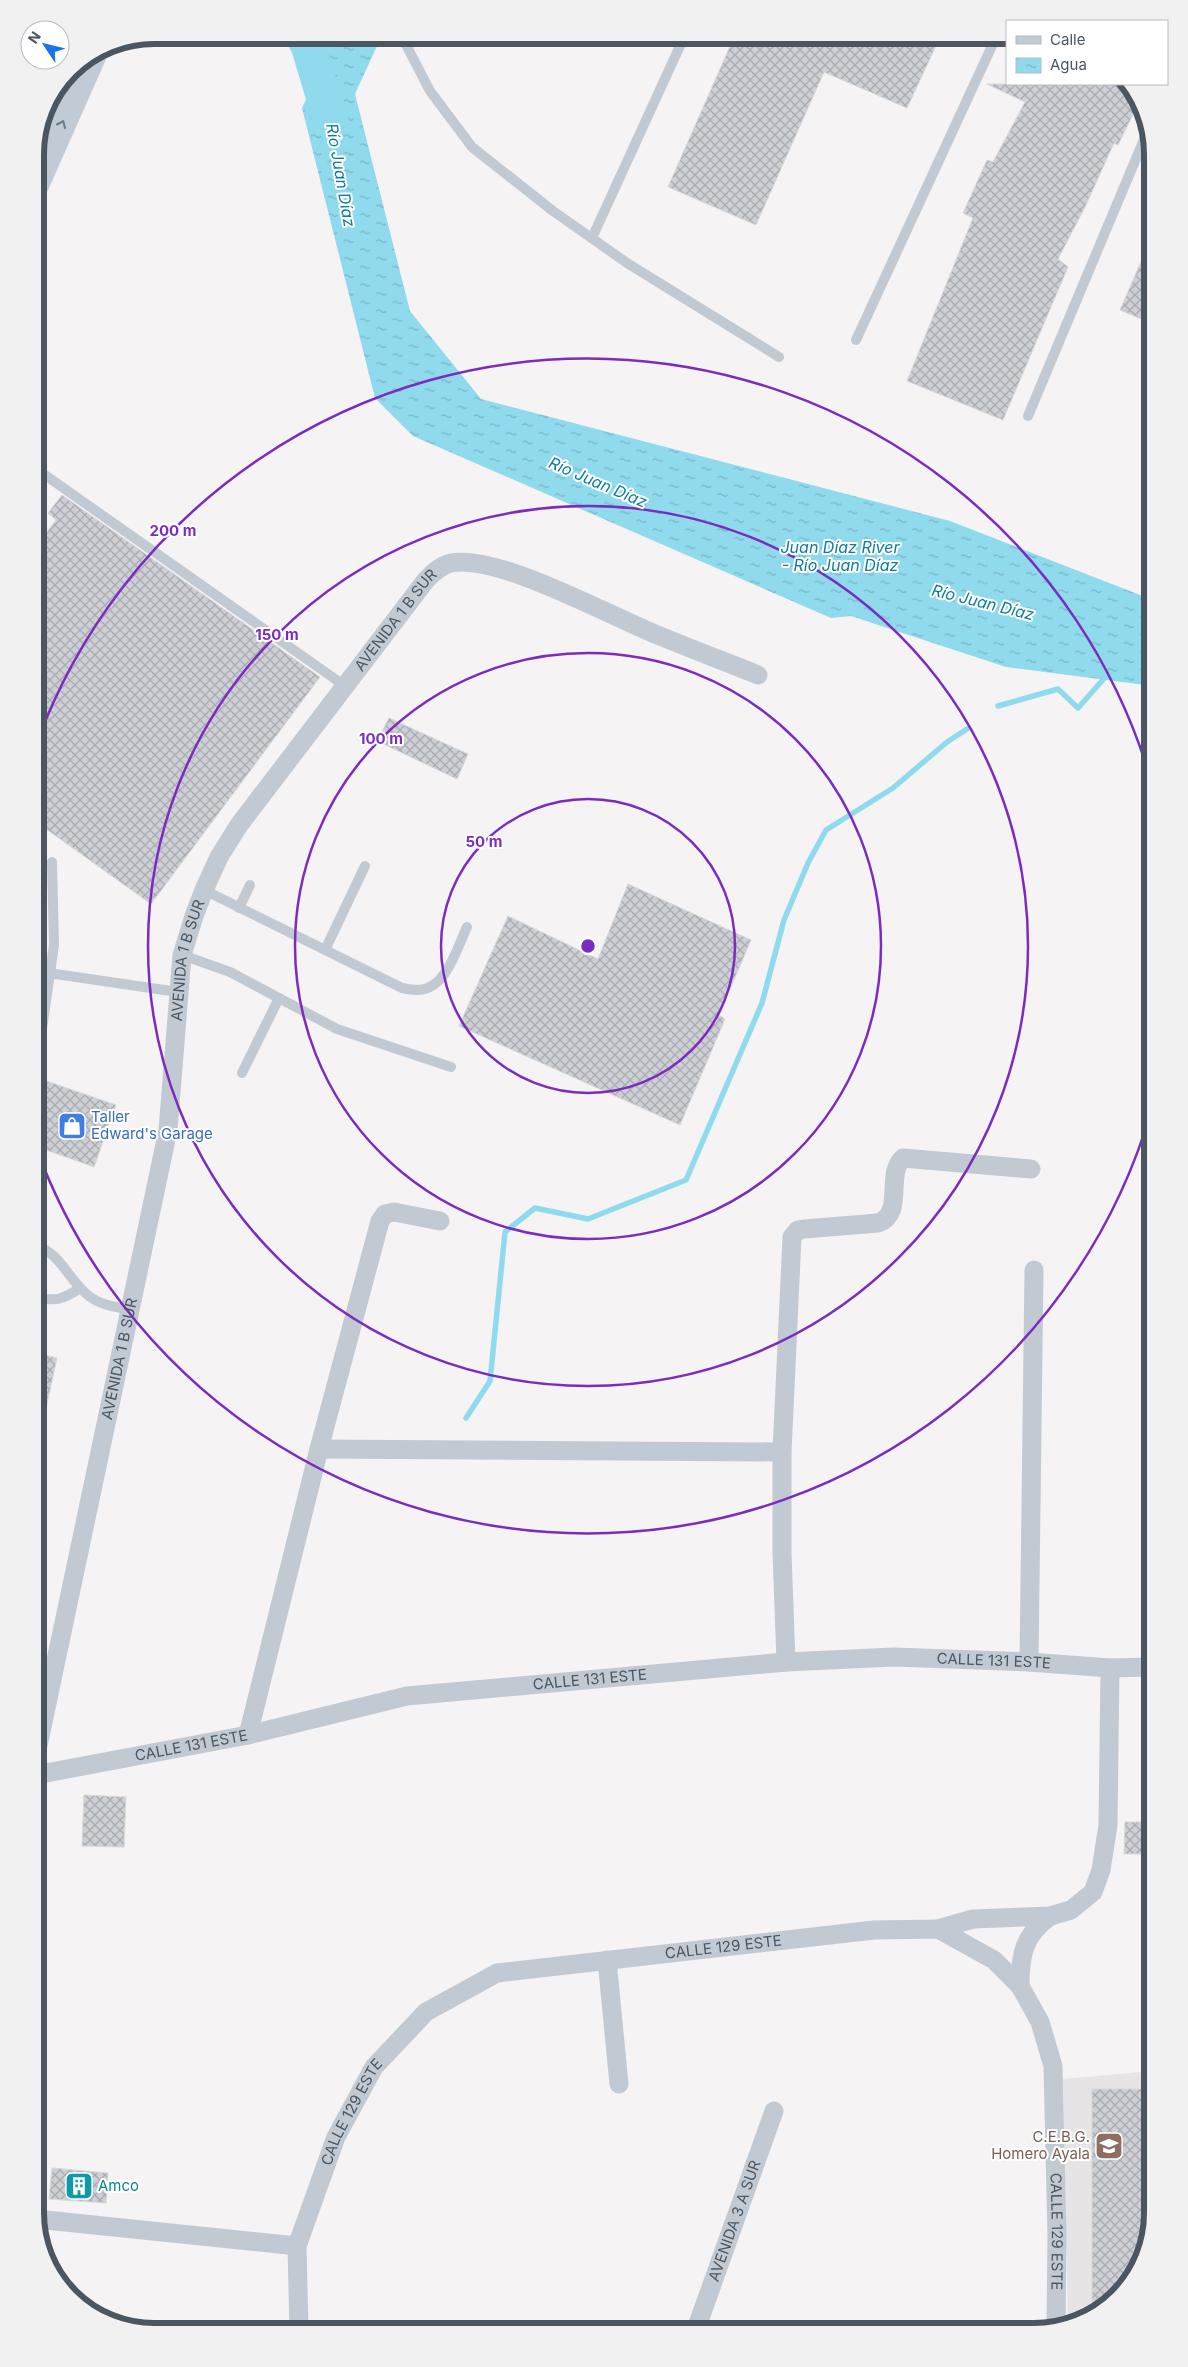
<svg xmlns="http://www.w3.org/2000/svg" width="1188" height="2367" font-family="Inter,sans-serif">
<defs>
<pattern id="water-ripples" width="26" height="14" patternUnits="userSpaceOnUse" patternTransform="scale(1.25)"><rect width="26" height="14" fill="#90daee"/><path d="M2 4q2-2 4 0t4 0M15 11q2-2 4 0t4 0" fill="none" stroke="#78b4c4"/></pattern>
<pattern id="building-cross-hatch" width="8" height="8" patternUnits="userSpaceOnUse" patternTransform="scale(1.25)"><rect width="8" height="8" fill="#cdcfd5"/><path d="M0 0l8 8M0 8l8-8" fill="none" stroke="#a8abb0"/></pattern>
</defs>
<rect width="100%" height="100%" fill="#f5f3f3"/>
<!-- education -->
<polygon fill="#e6e4e5" points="1153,2071 1153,2213 1133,2279 1079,2323 1068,2325 1063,2079"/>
<!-- water -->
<polygon fill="url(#water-ripples)" points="312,35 382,35 355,94 410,311 481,399 950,521 1153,600 1153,686 1006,667 851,616 831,618 413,436 375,398 302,108 321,68"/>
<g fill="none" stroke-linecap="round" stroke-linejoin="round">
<!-- stream -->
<g stroke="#90daee" stroke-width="5.5">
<polyline points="998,706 1058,689 1078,708 1108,674"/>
<polyline points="466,1418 490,1381 505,1232 535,1208 588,1219 686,1180 762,1003 784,920 808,863 826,830 893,788 947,742 967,729"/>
</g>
<!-- river -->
<polyline stroke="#90daee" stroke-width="35" points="302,35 308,45 331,122"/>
</g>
<!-- building -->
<g fill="url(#building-cross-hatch)" stroke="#d7d9de">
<polygon points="735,35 941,35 907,108 824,72 756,225 668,187"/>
<polygon points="987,84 1125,84 1139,102 1118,145 1114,143 1086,205 1058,259 1068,267 1003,420 907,381 973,218 963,213 987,160 993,162 1025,102"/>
<polygon points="1153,234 1153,324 1120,310"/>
<polygon points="62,495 320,677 151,904 35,821 35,548 56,520 48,513"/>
<polygon points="389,718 468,754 457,779 377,741"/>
<polygon points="628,884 751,940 719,1015 725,1019 680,1125 459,1026 508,916 598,959"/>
<polygon points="35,1077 116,1105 94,1167 35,1146"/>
<polygon points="35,1353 57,1358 42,1427 35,1426"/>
<polygon points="84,1795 126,1797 124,1847 82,1846"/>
<polygon points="1125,1822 1153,1822 1153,1854 1124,1854"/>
<polygon points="1092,2089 1142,2089 1142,2249 1133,2279 1092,2313"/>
<polygon points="52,2168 108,2173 106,2203 49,2199"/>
</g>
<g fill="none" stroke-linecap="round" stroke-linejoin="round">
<!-- service -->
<g stroke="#c1cad2" stroke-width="10">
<polyline points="401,35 430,91 472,147 553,211 627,263 779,357"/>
<polyline points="592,238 685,35"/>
<polyline points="856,340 997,35"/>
<polyline points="1028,416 1148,130"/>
<polyline points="35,468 345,686"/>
<path d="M204,890L402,988C407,989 412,990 418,990C446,990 457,948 467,927"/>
<polyline points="239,908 250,885"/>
<polyline points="325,950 365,866"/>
<polyline points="182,955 230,972 337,1029 451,1067"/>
<polyline points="35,971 178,992"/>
<polyline points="38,1057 54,945 52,862"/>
<polyline points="242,1073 279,998"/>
<path d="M35,1245C61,1253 68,1280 89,1296C100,1305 116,1307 130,1310"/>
<path d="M35,1298C57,1301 62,1300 80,1288"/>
</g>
<!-- minor -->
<g stroke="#c1cad2" stroke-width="19">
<polyline points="319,1449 782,1452"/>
<path d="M786,1662L782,1552V1452L792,1237L798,1230L804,1229L878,1223C905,1214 885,1174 903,1158L1031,1169"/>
<polyline points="1029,1662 1034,1270"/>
<polyline points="248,1735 319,1449 380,1221 385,1214 394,1212 440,1221"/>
<path id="s1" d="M35,1760L168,1130L182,955L194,916L204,890L219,857L239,825L426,580C433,573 441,565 451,563C498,554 608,615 655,634C689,648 723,661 758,675"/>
<path id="s2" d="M35,1775L248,1735L407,1696L786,1662L894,1657L1029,1662L1110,1668L1153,1667"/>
<polyline points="938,1929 973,1919 1050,1916 1071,1910 1093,1892 1101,1870 1108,1825 1110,1668"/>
<polyline points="607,1960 619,2084"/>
<path d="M1020,1986C1020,1954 1024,1935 1050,1916"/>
<polyline points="36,2219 297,2246"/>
<path id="s3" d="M299,2332L297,2246L336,2137L374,2067L426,2012L497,1973L874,1930L938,1929L994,1960L1020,1986L1040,2022L1053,2066L1057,2237L1056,2328"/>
<path id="s4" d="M695,2332L774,2111"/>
</g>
<!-- secondary -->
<polyline stroke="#c1cbd6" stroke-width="28" points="35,185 93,54"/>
</g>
<!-- one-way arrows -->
<defs><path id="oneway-chevron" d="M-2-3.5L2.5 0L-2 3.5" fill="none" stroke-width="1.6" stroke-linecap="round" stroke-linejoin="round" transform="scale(1.25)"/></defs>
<use stroke="#6e7984" href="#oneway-chevron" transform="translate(62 124) rotate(-66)"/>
<!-- distance rings -->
<g fill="none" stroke="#7b2cbf" stroke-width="2.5">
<circle cx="588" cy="946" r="147"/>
<circle cx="588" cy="946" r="293"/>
<circle cx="588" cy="946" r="440"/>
<path d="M1152 1108A587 587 0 0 1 36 1147M36 745A587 587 0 0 1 1152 784"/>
</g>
<!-- icons -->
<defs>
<symbol id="shop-square" viewBox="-11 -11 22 22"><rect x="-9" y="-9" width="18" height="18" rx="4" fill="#3f7fe0" stroke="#fff"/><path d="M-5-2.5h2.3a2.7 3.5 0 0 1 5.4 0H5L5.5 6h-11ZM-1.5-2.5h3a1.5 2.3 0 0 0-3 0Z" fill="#fff"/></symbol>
<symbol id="school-square" viewBox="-11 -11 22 22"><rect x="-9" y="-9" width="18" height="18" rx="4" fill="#8d6e63" stroke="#fff"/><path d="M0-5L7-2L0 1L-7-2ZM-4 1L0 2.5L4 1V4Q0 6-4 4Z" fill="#fff"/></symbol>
<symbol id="building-square" viewBox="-11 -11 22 22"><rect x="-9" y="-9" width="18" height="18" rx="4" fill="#0f9aa8" stroke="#fff"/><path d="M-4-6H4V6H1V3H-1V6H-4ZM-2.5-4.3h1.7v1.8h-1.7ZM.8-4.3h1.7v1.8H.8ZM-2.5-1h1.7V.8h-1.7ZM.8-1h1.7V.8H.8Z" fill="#fff"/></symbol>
</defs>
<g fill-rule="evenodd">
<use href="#shop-square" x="56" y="1110" width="32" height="32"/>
<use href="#school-square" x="1093" y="2130" width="32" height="32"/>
<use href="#building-square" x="63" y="2170" width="32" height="32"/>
</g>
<g text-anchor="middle" stroke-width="4" stroke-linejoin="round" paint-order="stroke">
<!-- street labels -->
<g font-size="15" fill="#4a5661" stroke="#fff">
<text dy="5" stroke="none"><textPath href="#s1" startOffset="1220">AVENIDA 1 B SUR</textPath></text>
<text dy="5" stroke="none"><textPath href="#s1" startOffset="815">AVENIDA 1 B SUR</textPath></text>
<text dy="5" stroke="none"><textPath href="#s1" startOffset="410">AVENIDA 1 B SUR</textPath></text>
<text dy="5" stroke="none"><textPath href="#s2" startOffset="969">CALLE 131 ESTE</textPath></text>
<text dy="5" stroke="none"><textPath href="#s2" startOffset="564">CALLE 131 ESTE</textPath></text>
<text dy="5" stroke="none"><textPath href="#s2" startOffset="159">CALLE 131 ESTE</textPath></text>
<text dy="5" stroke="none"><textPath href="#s3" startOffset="666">CALLE 129 ESTE</textPath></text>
<text dy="5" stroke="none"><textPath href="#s3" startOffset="231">CALLE 129 ESTE</textPath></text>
<text dy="5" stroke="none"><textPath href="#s4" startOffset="118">AVENIDA 3 A SUR</textPath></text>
<text dy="5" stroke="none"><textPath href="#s3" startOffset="1235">CALLE 129 ESTE</textPath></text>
</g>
<!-- shop labels -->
<g font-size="15" fill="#366cbe" stroke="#fff" text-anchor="start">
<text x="91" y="1122">Taller<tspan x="91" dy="17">Edward's Garage</tspan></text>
</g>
<!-- education labels -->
<g font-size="15" fill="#785e54" stroke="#fff" text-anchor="end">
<text x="1090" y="2142">C.E.B.G.<tspan x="1090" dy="17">Homero Ayala</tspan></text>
</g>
<!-- culture labels -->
<g font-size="15" fill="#0d838f" stroke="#fff" text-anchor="start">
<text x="98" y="2191">Amco</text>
</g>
<!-- water labels -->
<g font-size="16" font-style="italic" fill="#0c7c9b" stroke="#fff">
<text transform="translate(341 175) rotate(80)" y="6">Río Juan Díaz</text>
<text transform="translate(598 482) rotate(23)" y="6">Río Juan Díaz</text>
<text x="840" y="553">Juan Díaz River<tspan x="840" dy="18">- Río Juan Díaz</tspan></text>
<text transform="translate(983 602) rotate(14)" y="6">Río Juan Díaz</text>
</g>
</g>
<!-- crop -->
<path d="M0 0H1188V2367H0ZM154 44H1034A110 110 0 0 1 1144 154V2213A110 110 0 0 1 1034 2323H154A110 110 0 0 1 44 2213V154A110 110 0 0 1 154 44Z" fill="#f1f1f2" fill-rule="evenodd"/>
<path fill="none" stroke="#4a5661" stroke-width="6" d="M154 44H1034A110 110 0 0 1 1144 154V2213A110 110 0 0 1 1034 2323H154A110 110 0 0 1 44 2213V154A110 110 0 0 1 154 44Z"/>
<circle cx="588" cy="946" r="8" fill="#7b2cbf" stroke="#fff" stroke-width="2.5"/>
<g font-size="15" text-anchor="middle" font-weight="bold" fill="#7b2cbf" stroke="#fff" stroke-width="4" stroke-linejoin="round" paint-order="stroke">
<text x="173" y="536">200 m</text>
<text x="277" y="640">150 m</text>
<text x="381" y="744">100 m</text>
<text x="484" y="847">50 m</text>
</g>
<!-- legend -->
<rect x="1006" y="20" width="162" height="65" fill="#ffffff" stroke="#b7bbc0"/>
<rect x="1016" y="36" width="25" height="8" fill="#c1cbd6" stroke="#b7bbc0"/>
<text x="1050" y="45" font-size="15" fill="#4a5661">Calle</text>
<rect x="1016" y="58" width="25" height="15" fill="url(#water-ripples)" stroke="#b7bbc0"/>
<text x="1050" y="70" font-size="15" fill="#4a5661">Agua</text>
<!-- north arrow -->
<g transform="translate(45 45) rotate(305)"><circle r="24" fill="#ffffff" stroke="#b7bbc0"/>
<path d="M0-4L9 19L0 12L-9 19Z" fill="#1a73e8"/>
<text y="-8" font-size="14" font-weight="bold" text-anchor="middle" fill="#4a5661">N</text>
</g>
</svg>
